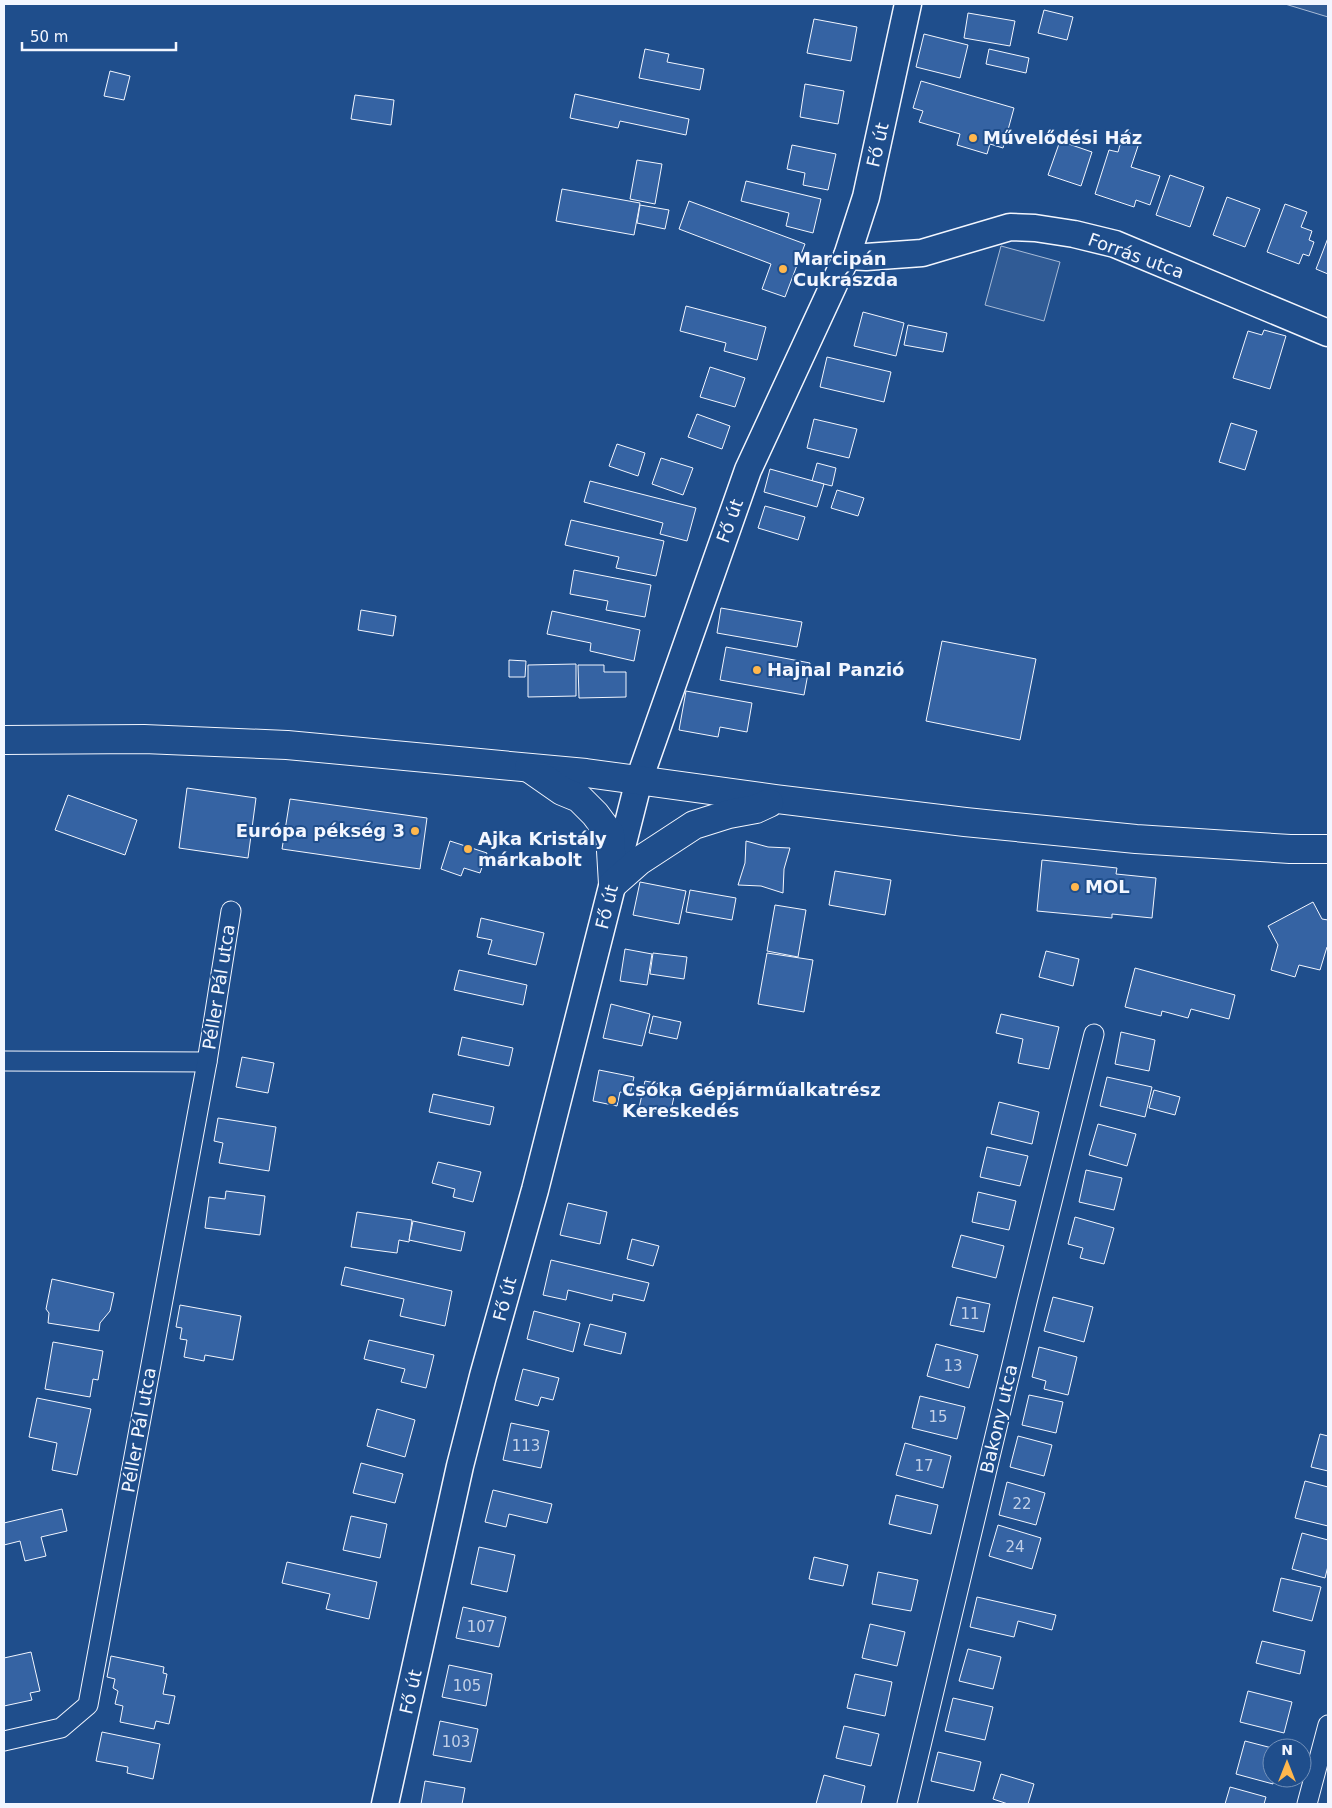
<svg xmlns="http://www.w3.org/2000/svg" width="1332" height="1808" font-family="'DejaVu Sans',sans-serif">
<rect width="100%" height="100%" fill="#1f4e8c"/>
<!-- green -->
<g fill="#305b95" stroke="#a8bbd7">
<polygon points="1285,4 1328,4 1328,17"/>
<polygon points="1001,246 1060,262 1044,321 985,305"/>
</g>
<!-- building -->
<g fill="#3563a3" stroke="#f2f6ff">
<polygon points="1044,10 1073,17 1067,40 1038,33"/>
<polygon points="968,13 1015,21 1010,46 964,38"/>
<polygon points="814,19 857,27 851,61 807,53"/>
<polygon points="924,34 968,45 960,78 916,67"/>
<polygon points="645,49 669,54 667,62 704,69 700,90 639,78"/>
<polygon points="989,49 1029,58 1026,73 986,64"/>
<polygon points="110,71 130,76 124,100 104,96"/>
<polygon points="921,81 1014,108 1003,148 990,144 987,154 957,145 960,134 919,122 923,111 913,108"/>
<polygon points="805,84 844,91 838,124 800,117"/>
<polygon points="575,94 689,119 686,135 620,121 618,128 570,118"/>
<polygon points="355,95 394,100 391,125 351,119"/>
<polygon points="1124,131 1141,137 1131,167 1160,176 1150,205 1136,200 1134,207 1095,194 1109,150 1118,152"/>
<polygon points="1060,141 1092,152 1081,186 1048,175"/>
<polygon points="792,145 836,154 828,190 803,185 805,173 787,169"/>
<polygon points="637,160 662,164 655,204 630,199"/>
<polygon points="1170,175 1204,187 1190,227 1156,215"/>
<polygon points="746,181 821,199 813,233 786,226 789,213 741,201"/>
<polygon points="562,189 640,203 634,235 556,221"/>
<polygon points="1227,197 1260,209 1245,247 1213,235"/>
<polygon points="689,201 805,244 785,297 762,289 771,264 679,229"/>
<polygon points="1285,204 1307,212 1301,227 1312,231 1309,240 1314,242 1309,256 1303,254 1299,264 1267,252"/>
<polygon points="640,205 669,210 665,229 637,223"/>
<polygon points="1328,238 1328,274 1316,269"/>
<polygon points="686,306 766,327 757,360 724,351 726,343 680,331"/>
<polygon points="863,312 904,323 896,356 854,346"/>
<polygon points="908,325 947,333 943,352 904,345"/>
<polygon points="1264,330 1286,336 1270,389 1233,378 1248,331 1262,335"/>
<polygon points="827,357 891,372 884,402 820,387"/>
<polygon points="710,367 745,378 735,407 700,397"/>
<polygon points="697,414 730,426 722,449 688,437"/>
<polygon points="814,419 857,429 849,458 807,448"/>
<polygon points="1231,423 1257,431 1245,470 1219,462"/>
<polygon points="617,444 645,453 638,476 609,466"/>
<polygon points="661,458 693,468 683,495 652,484"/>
<polygon points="817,463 836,468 832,486 812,481"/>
<polygon points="770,469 824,484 817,507 764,492"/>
<polygon points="590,481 696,508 687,541 660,534 663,523 584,502"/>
<polygon points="837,490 864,498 858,516 831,508"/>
<polygon points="765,506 805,517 798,540 758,528"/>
<polygon points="571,520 664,541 656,576 616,568 619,557 565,545"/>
<polygon points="574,570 651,585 645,617 606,610 608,601 570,594"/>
<polygon points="721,608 802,622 797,647 717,633"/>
<polygon points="361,610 396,616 393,636 358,630"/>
<polygon points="552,611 640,630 634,661 590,651 591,643 547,634"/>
<polygon points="942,641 1036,659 1020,740 926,721"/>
<polygon points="726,647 810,663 804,695 720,680"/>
<polygon points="509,660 526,661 525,677 509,677"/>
<polygon points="576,664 576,696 528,697 528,665"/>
<polygon points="578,665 604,665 604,672 626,672 626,697 579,698"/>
<polygon points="686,691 752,703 747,732 720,727 718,737 679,730"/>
<polygon points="187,788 256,798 248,858 179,848"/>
<polygon points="68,795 137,820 125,855 55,830"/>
<polygon points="290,799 427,818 420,869 282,849"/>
<polygon points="450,841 487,853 480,873 464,868 461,876 441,869"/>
<polygon points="746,841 768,847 790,848 784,869 783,893 761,886 738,885 745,863"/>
<polygon points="1042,860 1117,868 1116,874 1156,878 1152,918 1112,914 1112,918 1037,911"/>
<polygon points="835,871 891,880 885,915 829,905"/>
<polygon points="640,882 686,891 679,924 633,915"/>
<polygon points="690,890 736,898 732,920 686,912"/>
<polygon points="1313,902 1322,919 1328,920 1328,948 1327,947 1320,970 1299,965 1295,977 1271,970 1278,945 1268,926"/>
<polygon points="775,905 806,910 798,957 767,951"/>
<polygon points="481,918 544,933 536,965 488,954 492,940 477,937"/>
<polygon points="625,949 652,954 647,985 620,981"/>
<polygon points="1046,951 1079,959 1073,986 1039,977"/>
<polygon points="653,953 687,957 684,979 650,974"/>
<polygon points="767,953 813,960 804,1012 758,1004"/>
<polygon points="1135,968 1235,995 1229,1019 1191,1009 1188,1018 1162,1011 1161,1016 1125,1007"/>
<polygon points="459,970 527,985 523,1005 454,990"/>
<polygon points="611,1004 650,1014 642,1046 603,1038"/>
<polygon points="1001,1014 1059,1027 1049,1069 1018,1063 1023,1039 996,1033"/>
<polygon points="653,1016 681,1022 677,1039 649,1033"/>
<polygon points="1121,1032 1155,1040 1149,1071 1115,1064"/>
<polygon points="462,1037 513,1048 509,1066 458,1055"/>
<polygon points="242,1057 274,1063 268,1093 236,1087"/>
<polygon points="599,1070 634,1077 630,1094 620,1092 617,1106 593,1101"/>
<polygon points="1107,1077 1152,1087 1145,1117 1100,1106"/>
<polygon points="645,1081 676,1087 670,1115 639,1108"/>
<polygon points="1154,1090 1180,1097 1175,1115 1149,1108"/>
<polygon points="433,1094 494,1107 490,1125 429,1112"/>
<polygon points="999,1102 1039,1112 1032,1144 991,1134"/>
<polygon points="218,1118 276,1127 269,1171 219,1163 223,1143 214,1141"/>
<polygon points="1098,1124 1136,1134 1127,1166 1089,1155"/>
<polygon points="987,1147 1028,1156 1020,1186 980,1177"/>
<polygon points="438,1162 481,1172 473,1202 453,1197 455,1189 432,1183"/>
<polygon points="1086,1170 1122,1178 1114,1210 1079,1202"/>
<polygon points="226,1191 265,1196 260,1235 205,1228 209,1197 225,1199"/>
<polygon points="978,1192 1016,1201 1009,1230 972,1222"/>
<polygon points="568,1203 607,1212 600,1244 560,1235"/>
<polygon points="357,1212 412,1220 409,1242 399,1240 397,1253 351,1247"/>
<polygon points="1075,1217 1114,1228 1104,1264 1080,1258 1083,1248 1068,1244"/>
<polygon points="413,1221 465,1232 461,1251 409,1240"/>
<polygon points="961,1235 1004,1246 996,1278 952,1267"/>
<polygon points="632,1239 659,1246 653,1266 627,1259"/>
<polygon points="551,1260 649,1283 644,1301 613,1294 612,1301 568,1290 566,1300 543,1295"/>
<polygon points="345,1267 452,1291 445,1326 400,1316 404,1299 341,1285"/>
<polygon points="52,1279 114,1293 110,1311 100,1323 99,1331 48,1323 49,1313 46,1309"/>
<polygon points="957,1297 990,1304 984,1332 950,1325"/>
<polygon points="1053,1297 1093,1307 1084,1342 1044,1331"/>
<polygon points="180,1305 241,1316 233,1360 205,1355 204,1361 184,1357 187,1340 180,1339 182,1328 176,1327"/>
<polygon points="534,1311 580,1323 573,1352 527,1339"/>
<polygon points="590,1324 626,1333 621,1354 584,1345"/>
<polygon points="369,1340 434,1355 426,1388 401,1382 405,1369 364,1359"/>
<polygon points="53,1342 103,1351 98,1380 93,1379 90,1397 45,1389"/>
<polygon points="936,1344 978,1355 969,1388 927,1376"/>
<polygon points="1039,1347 1077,1357 1068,1395 1044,1389 1046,1381 1032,1377"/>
<polygon points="523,1369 559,1378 553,1400 541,1397 538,1406 515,1400"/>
<polygon points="1029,1395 1063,1402 1056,1433 1022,1425"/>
<polygon points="920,1396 965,1407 957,1439 912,1428"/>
<polygon points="37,1398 91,1409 77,1475 52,1470 57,1443 29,1437"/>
<polygon points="377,1409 415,1420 405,1457 367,1446"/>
<polygon points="511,1423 549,1431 541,1468 503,1460"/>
<polygon points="1320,1434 1328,1436 1328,1471 1311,1467"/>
<polygon points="1018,1436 1052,1445 1044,1476 1010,1467"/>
<polygon points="905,1443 951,1456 943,1488 896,1475"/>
<polygon points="361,1463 403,1474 395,1503 353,1493"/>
<polygon points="1305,1481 1328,1487 1328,1526 1295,1518"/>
<polygon points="1007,1482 1045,1493 1036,1525 999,1515"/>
<polygon points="493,1490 552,1504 547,1523 509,1514 506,1527 485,1522"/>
<polygon points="896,1495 938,1505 931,1534 889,1524"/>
<polygon points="62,1509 67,1531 41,1537 46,1556 25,1561 20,1541 4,1545 4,1523"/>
<polygon points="351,1516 387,1524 380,1558 343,1550"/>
<polygon points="998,1525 1041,1538 1032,1569 989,1556"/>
<polygon points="1302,1533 1328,1540 1328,1566 1325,1578 1292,1569"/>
<polygon points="479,1547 515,1555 507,1592 471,1584"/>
<polygon points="814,1557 848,1565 843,1586 809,1579"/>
<polygon points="287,1562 377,1582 369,1619 326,1609 330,1594 282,1583"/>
<polygon points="878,1572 918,1580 911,1611 872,1604"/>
<polygon points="1281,1578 1321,1587 1312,1621 1273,1611"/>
<polygon points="977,1597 1056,1615 1052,1630 1018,1621 1014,1637 970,1627"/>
<polygon points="463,1607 506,1617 499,1647 456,1638"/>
<polygon points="870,1624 905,1632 897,1666 862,1658"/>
<polygon points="1262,1641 1305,1651 1300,1674 1256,1663"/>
<polygon points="968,1649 1001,1657 993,1689 959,1681"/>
<polygon points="31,1652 40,1691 30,1693 32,1700 4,1706 4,1658"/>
<polygon points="111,1656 164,1667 163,1673 167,1674 163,1694 175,1696 169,1724 156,1721 154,1729 120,1722 123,1706 115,1704 118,1691 113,1688 115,1679 107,1677"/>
<polygon points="449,1665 492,1674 486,1706 442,1697"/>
<polygon points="855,1674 892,1682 885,1716 847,1708"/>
<polygon points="1248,1691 1292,1702 1284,1733 1240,1722"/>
<polygon points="953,1698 993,1707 985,1740 945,1731"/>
<polygon points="440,1721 478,1729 471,1762 433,1755"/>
<polygon points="844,1726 879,1734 871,1766 836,1758"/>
<polygon points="102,1732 160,1744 153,1779 127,1773 128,1767 96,1761"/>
<polygon points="1245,1741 1272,1748 1272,1778 1274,1778 1273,1784 1236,1774"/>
<polygon points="938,1752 981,1762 974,1791 931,1781"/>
<polygon points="1001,1774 1034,1784 1028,1804 1008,1804 993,1799"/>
<polygon points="824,1775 865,1786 861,1804 816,1804"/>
<polygon points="425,1781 465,1788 462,1804 421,1804"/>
<polygon points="1230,1787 1266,1797 1264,1804 1225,1804"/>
</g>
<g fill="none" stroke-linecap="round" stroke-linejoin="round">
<defs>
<g id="street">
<polyline points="4,1061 207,1062"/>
<polyline points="4,1741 61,1728 88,1705 207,1062 231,911"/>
<polyline points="907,1804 1027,1302 1094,1034"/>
<polyline points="1307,1804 1328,1725"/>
</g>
<g id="secondary">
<polyline points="847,256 866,257 922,253 1010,227 1035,228 1074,234 1115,244 1328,333"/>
<polyline points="385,1804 460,1466 483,1376 535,1190 639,780 748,470 847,256 866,197 908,4"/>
</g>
<g id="primary">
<polyline points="4,740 144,739 287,745 586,773 776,799 965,822 1136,839 1290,849 1328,849"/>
<polyline points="529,768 562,791 579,798 595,814 610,834 613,884"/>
<polyline points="613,884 639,861 694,825 729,814 756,809 769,803"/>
</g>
</defs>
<!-- street casing -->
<use href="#street" stroke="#f2f6ff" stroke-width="21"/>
<!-- secondary casing -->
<use href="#secondary" stroke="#f2f6ff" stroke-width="29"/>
<!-- primary casing -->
<use href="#primary" stroke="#f2f6ff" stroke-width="30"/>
<!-- street -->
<use href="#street" stroke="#1f4e8c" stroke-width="19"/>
<!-- secondary -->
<use href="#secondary" stroke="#1f4e8c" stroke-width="26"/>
<!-- primary -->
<use href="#primary" stroke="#1f4e8c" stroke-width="28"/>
</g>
<!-- markers -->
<g fill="#ffb74d" stroke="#1f4e8c" stroke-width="2">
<circle cx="973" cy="138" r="5"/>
<circle cx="783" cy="269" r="5"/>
<circle cx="757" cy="670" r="5"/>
<circle cx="415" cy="831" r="5"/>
<circle cx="468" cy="849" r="5"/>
<circle cx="1075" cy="887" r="5"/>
<circle cx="612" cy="1100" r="5"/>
</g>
<g text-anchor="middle" stroke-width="4" stroke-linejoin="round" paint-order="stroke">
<!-- number labels -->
<g font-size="15" fill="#c3d1e8">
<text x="970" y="1319">11</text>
<text x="953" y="1371">13</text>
<text x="938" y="1422">15</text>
<text x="526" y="1451">113</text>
<text x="924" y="1471">17</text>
<text x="1022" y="1509">22</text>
<text x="1015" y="1552">24</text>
<text x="481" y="1632">107</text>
<text x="467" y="1691">105</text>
<text x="456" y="1747">103</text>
</g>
<!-- poi labels -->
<g font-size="18" font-weight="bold" fill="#f2f6ff" stroke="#1f4e8c" text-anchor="start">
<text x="983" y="144">Művelődési Ház</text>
<text x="793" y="265">Marcipán<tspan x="793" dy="21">Cukrászda</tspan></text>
<text x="767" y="676">Hajnal Panzió</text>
<text x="405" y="837" text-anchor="end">Európa pékség 3</text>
<text x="478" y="845">Ajka Kristály<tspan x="478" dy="21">márkabolt</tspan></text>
<text x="1085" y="893">MOL</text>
<text x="622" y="1096">Csóka Gépjárműalkatrész<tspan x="622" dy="21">Kereskedés</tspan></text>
</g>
<!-- street labels -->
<g font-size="18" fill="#f2f6ff" stroke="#1f4e8c">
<text transform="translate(878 145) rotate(-77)" y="6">Fő út</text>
<text transform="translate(1136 256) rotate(20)" y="6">Forrás utca</text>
<text transform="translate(730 521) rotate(-70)" y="6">Fő út</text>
<text transform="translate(607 907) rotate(-76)" y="6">Fő út</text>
<text transform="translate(219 987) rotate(-81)" y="6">Péller Pál utca</text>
<text transform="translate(505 1299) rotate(-75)" y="6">Fő út</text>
<text transform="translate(999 1419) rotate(-77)" y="6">Bakony utca</text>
<text transform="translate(139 1430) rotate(-80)" y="6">Péller Pál utca</text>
<text transform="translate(411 1692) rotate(-77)" y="6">Fő út</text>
</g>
</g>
<!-- border -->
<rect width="1332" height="1808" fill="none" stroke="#f2f6ff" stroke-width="10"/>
<!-- north arrow -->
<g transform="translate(1287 1763)"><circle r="24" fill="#1f4e8c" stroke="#7391ba"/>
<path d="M0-4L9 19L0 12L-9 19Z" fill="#ffb74d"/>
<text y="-8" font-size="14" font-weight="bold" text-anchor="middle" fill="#f2f6ff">N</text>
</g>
<!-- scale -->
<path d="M22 42v8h154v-8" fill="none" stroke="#f2f6ff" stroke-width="2.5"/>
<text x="30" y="42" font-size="15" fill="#f2f6ff" stroke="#1f4e8c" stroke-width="4" paint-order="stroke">50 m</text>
</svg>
